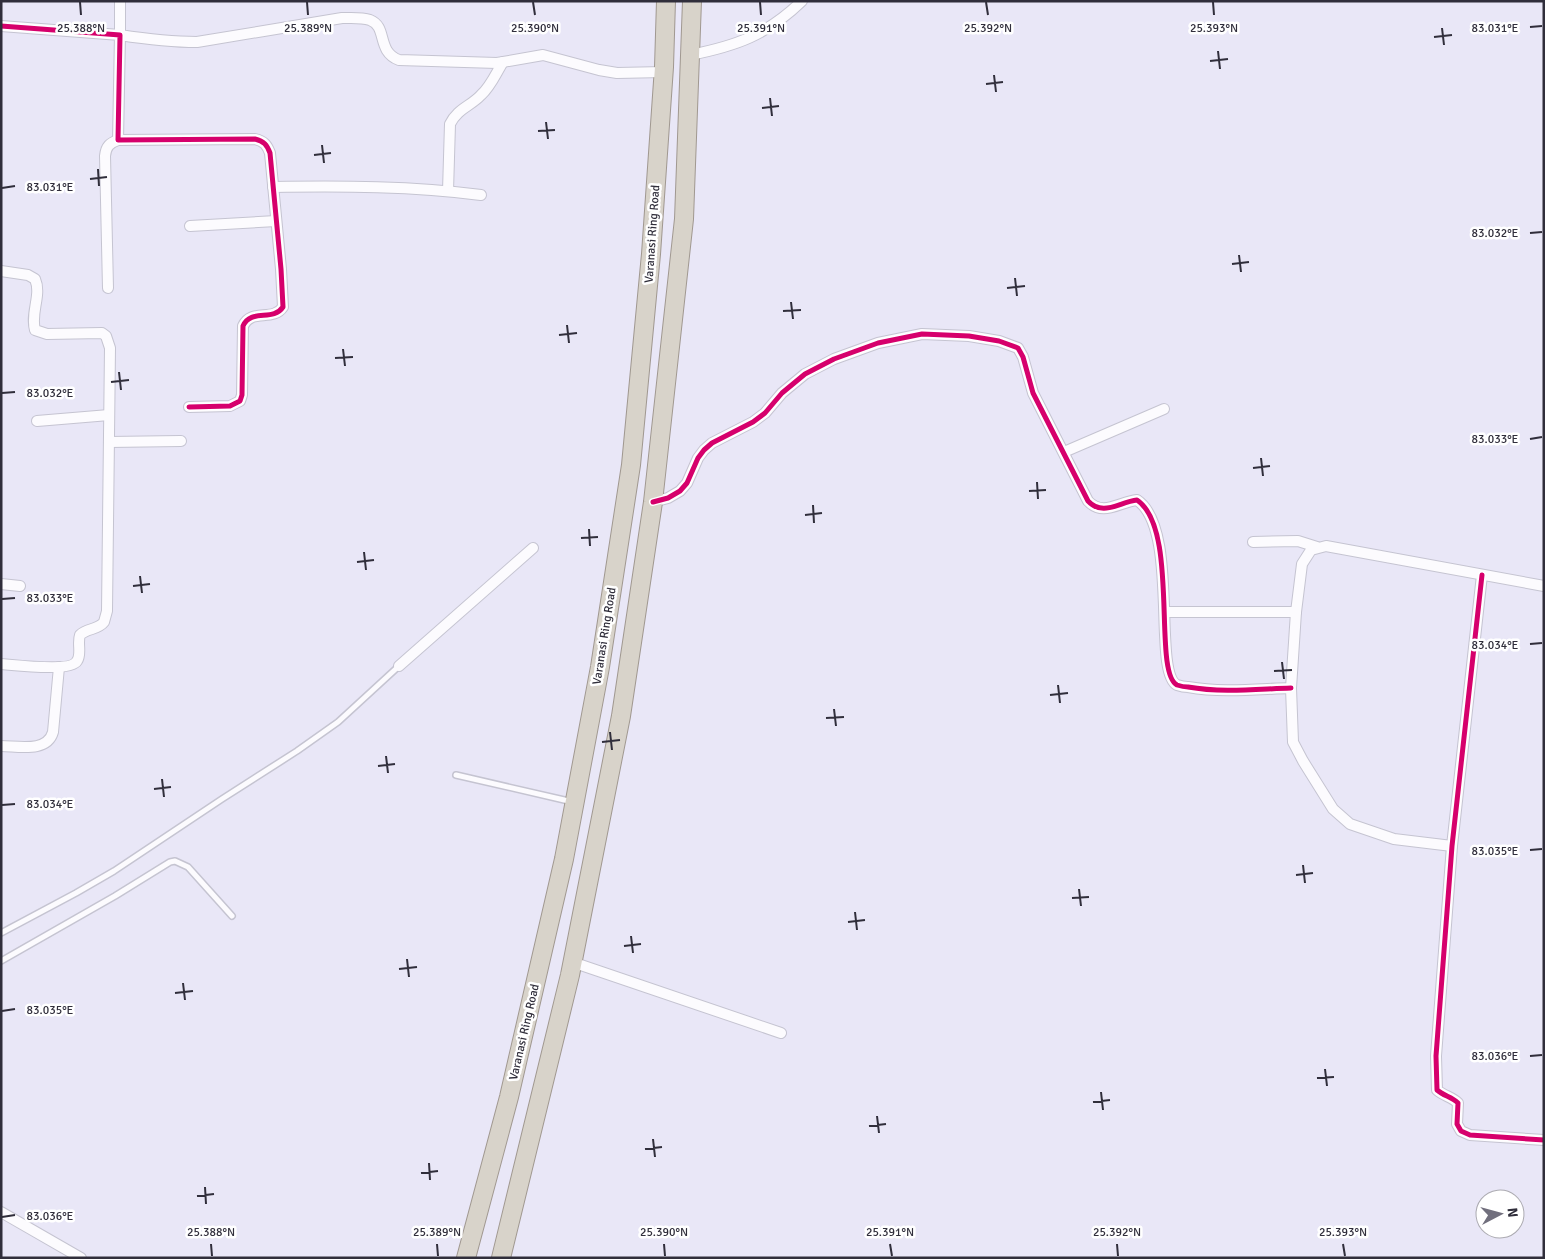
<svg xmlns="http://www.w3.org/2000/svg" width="1545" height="1259" font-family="Signika,sans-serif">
<rect width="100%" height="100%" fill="#e9e7f7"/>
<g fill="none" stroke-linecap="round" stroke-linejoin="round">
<defs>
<g id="service">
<polyline points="456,775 573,802"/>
<polyline points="1,933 76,893 114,871 222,799 297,751 338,722 399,666"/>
<polyline points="1,961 115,896 170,862 175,861 188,867 232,916"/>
</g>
<g id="minor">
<path d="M120,1V35C146,39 171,42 197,42L342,18C351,18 361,17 370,20C388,27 376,51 399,60L497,63L543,55L599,70L617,73L664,72"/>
<path d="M1,26L120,35L118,140L255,139C264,141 267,145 270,153L281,269L283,307C273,322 251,308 243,326L242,395L240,401L230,406L189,407"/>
<path d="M690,55C736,46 767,35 802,1"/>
<path d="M273,187C343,186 412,186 481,195"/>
<path d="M448,191L450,124C457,109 471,106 481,95C491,86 496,73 503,62"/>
<polyline points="190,226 276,221"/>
<path d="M1,271L28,275L35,279C42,295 30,313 35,330L47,334L102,333L106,336L110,348L107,611L104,622C98,630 87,628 80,635C77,643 82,654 77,661C71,672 15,665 1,664"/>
<path d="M108,288L105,156C106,146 110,143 118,140"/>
<polyline points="37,421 109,415"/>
<polyline points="109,442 181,441"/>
<polyline points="1064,452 1164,409"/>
<path d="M653,502L668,498L680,491L687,483L698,458L704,450L712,443L753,422L765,413L782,393L805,374L834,359L878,343L922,334L969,336L999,341L1018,348L1023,357L1033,393L1088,501C1103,517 1119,502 1137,500C1180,529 1152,672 1177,685C1180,686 1185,687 1188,687C1222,693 1257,689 1291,688"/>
<polyline points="1253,542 1298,541 1317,547"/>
<path d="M1482,575L1452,846L1436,1056L1437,1090C1444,1096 1452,1097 1458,1103L1457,1124L1461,1131L1470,1135L1544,1140"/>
<polyline points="1,584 20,586"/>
<polyline points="1165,612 1296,612"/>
<polyline points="399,666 533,548"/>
<path d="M1,746C18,746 47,753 53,732L59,667"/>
<polyline points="1452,846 1394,839 1350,824 1333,809 1303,761 1293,742 1291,688 1296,612 1302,564 1311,550 1326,546 1544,586"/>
<polyline points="572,962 781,1033"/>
<polyline points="1,1212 81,1258"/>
</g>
<g id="trunk">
<polyline points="466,1258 509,1097 564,859 600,667 631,465 651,254 664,67 666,1"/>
<polyline points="501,1258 570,975 621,716 653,502 684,219 692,1"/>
</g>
</defs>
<!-- service casing -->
<use href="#service" stroke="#c5c4d1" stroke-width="8"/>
<!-- minor casing -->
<use href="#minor" stroke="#c5c4d1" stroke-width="12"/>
<!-- trunk casing -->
<use href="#trunk" stroke="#a09890" stroke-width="20"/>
<!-- service -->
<use href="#service" stroke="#fcfbfe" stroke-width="5"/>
<!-- minor -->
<use href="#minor" stroke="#fcfbfe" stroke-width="10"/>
<!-- trunk -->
<use href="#trunk" stroke="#d8d3ca" stroke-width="18"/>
<defs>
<g id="cycleway">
<path d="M1,26L120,35L118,140L255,139C264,141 267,145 270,153L281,269L283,307C273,322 251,308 243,326L242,395L240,401L230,406L189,407"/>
<path d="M653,502L668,498L680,491L687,483L698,458L704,450L712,443L753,422L765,413L782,393L805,374L834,359L878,343L922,334L969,336L999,341L1018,348L1023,357L1033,393L1088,501C1103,517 1119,502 1137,500C1180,529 1152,672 1177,685C1180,686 1185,687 1188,687C1222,693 1257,689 1291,688"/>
<path d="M1482,575L1452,846L1436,1056L1437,1090C1444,1096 1452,1097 1458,1103L1457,1124L1461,1131L1470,1135L1544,1140"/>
</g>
</defs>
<!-- cycleway casing -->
<use href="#cycleway" stroke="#fff" stroke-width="8"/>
<!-- cycleway -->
<use href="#cycleway" stroke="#d6006c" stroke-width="5"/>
</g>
<!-- ticks -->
<path fill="none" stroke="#302e3b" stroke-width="2" d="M80,2L81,15M307,2L308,15M533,2L535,15M760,2L761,15M986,2L988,15M1213,2L1214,15M1530,27L1542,26M1442,28L1444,45M1434,37L1452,35M1218,51L1220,69M1210,61L1228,59M994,75L996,92M986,84L1003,82M770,98L772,116M762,108L779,106M546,122L548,139M538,131L555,130M322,145L324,163M314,155L331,153M98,169L99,186M90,179L107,177M2,188L15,186M1530,233L1542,232M1239,255L1241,272M1232,264L1249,262M1015,278L1017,296M1007,288L1025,286M791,302L793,319M783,311L801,310M567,325L569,343M559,335L577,333M343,349L345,366M335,358L353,357M119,372L121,390M111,382L129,380M2,393L15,392M1530,439L1542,437M1261,458L1263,476M1253,468L1270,466M1037,482L1038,499M1029,491L1046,490M813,505L814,523M805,515L822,513M589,529L590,546M581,538L598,537M364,552L366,570M357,562L374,560M140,576L142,593M133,586L150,584M2,599L15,598M1530,644L1542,643M1282,662L1284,679M1274,671L1292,670M1058,685L1060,703M1050,695L1068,693M834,709L836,726M826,718L844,717M610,732L612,750M602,742L620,740M386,756L388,773M378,766L395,764M162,779L164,797M154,789L171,787M2,805L15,804M1530,850L1542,849M1303,865L1305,883M1296,875L1313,873M1079,889L1081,906M1072,898L1089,897M855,912L857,930M848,922L865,920M631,936L633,953M624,946L641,944M407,959L409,977M399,969L417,967M183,983L185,1000M175,993L193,991M2,1011L15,1009M1530,1056L1542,1055M1325,1069L1327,1086M1317,1078L1334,1077M1101,1092L1103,1110M1093,1102L1110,1100M877,1116L879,1133M869,1126L886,1124M653,1139L655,1157M645,1149L662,1147M429,1163L430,1180M421,1173L438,1171M205,1187L206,1204M197,1196L214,1194M2,1217L15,1215M211,1244L212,1256M437,1244L438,1256M664,1244L665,1256M890,1244L892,1256M1117,1244L1118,1256M1343,1244L1345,1256"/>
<g text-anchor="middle" stroke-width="5" stroke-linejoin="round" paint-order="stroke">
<!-- street labels -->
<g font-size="12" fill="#302e3b" stroke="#fff">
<text transform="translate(652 234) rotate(-86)" y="4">Varanasi Ring Road</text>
<text transform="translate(604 636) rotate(-81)" y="4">Varanasi Ring Road</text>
<text transform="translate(524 1032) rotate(-77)" y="4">Varanasi Ring Road</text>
</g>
</g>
<g font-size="12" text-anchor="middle" fill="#302e3b" stroke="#fff" stroke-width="5" stroke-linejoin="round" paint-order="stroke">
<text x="1495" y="32">83.031°E</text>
<text x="81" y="32">25.388°N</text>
<text x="308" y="32">25.389°N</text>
<text x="535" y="32">25.390°N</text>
<text x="761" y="32">25.391°N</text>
<text x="988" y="32">25.392°N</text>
<text x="1214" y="32">25.393°N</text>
<text x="50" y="191">83.031°E</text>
<text x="1495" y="237">83.032°E</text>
<text x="50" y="397">83.032°E</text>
<text x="1495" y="443">83.033°E</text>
<text x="50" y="602">83.033°E</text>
<text x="1495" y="649">83.034°E</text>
<text x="50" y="808">83.034°E</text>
<text x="1495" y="855">83.035°E</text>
<text x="50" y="1014">83.035°E</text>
<text x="1495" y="1060">83.036°E</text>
<text x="50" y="1220">83.036°E</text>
<text x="211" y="1236">25.388°N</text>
<text x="437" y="1236">25.389°N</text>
<text x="664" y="1236">25.390°N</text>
<text x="890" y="1236">25.391°N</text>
<text x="1117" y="1236">25.392°N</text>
<text x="1343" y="1236">25.393°N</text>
</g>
<!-- border -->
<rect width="1545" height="1259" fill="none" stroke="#302e3b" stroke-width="5"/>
<!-- north arrow -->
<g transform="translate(1500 1214) rotate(84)"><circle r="24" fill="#ffffff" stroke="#acabb1"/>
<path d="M0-4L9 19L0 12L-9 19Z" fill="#716f7d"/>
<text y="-8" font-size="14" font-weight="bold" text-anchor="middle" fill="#302e3b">N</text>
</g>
</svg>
